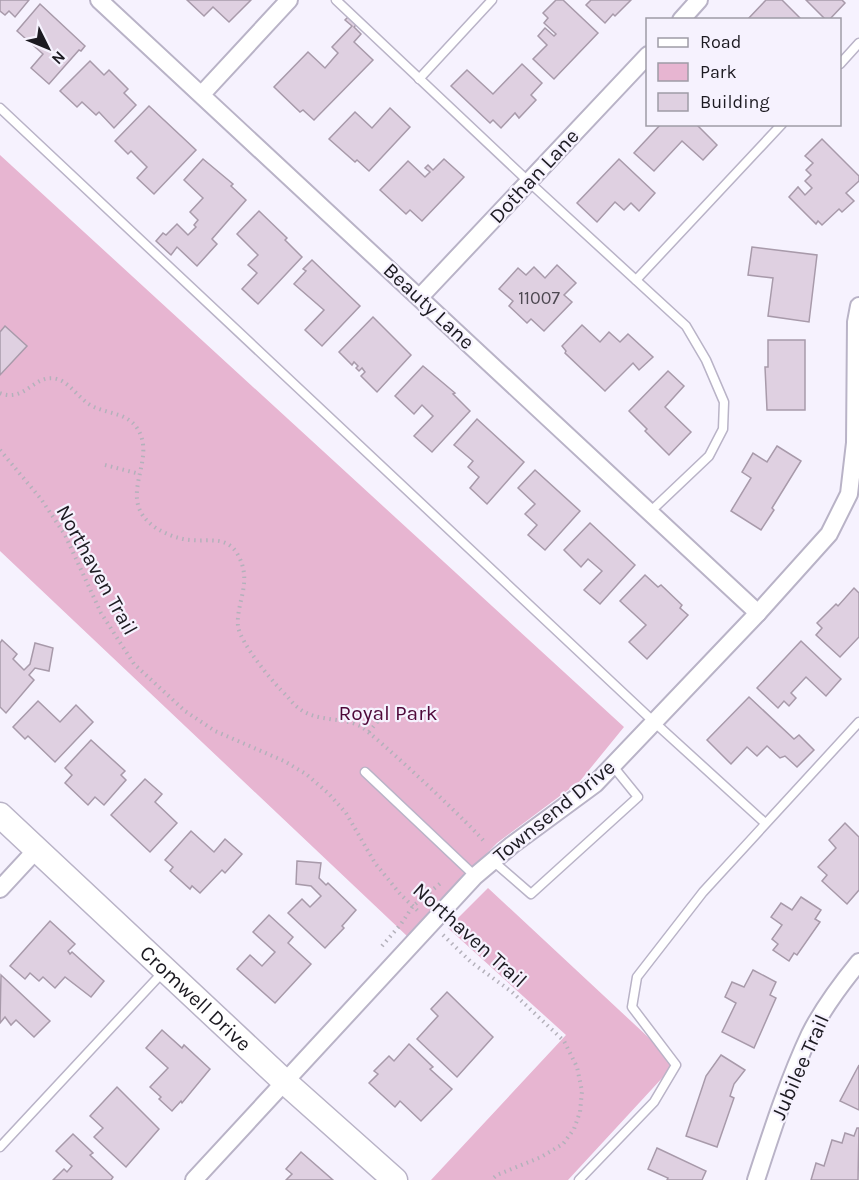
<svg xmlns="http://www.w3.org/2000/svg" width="859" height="1180" font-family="Karla,sans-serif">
<rect width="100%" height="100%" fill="#f6f2fe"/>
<!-- green -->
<g fill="#e7b5d1">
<polygon points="0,155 624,727 580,781 497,843 407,936 0,551"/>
<polygon points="488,888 676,1063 568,1180 431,1180 566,1035 448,928"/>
</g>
<!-- building -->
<g fill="#dfd0e1" stroke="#a89aaa" stroke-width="1.5">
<polygon points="0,0 29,0 15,17 9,11 5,15 0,11"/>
<polygon points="187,0 251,0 229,22 213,7 204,16"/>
<polygon points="556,0 563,0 598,33 554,79 533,59 547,45 538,36 545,28 554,36 556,34 544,23 548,18 543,13"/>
<polygon points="591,0 631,0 615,16 613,14 605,23 586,5"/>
<polygon points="766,0 782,0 802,20 747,20"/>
<polygon points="806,0 842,0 845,3 829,20 826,20"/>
<polygon points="40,4 85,46 81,51 79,50 49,84 31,68 43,54 17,31"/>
<polygon points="348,17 357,24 354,27 361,34 354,42 373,60 314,120 303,110 300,112 274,87 308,52 325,68 338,53 332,47 352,26 345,20"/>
<polygon points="90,61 104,75 109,70 128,89 124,93 136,105 114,128 99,112 96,115 82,102 77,107 60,91"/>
<polygon points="522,64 542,83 531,95 536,100 519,118 515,113 501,128 493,120 490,123 451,86 467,70 493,94"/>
<polygon points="149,106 196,150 154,194 137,178 147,167 131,151 128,154 115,141"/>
<polygon points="390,108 410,127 369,171 357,160 355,162 329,139 355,112 372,128"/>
<polygon points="661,124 696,124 717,145 703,160 682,141 654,171 634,153"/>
<polygon points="822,139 859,176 859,181 846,193 854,201 842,212 839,209 822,225 818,221 816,224 789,197 798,187 805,195 812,188 805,181 811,175 806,170 813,163 805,156"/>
<polygon points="203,159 233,184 231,186 246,200 212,239 217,244 197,266 177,247 171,255 156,241 163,233 166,235 177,224 188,235 196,227 194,225 198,220 190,212 203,198 184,180"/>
<polygon points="444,159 464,177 422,221 410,210 406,214 380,190 408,161 425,177 430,172 425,168 428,165 433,170"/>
<polygon points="619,159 655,193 639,211 631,203 624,210 615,202 597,222 577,203"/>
<polygon points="259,211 287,238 285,240 302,257 258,304 242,289 257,273 248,265 258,255 237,234"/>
<polygon points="752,247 817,255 809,322 768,316 773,278 748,275"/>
<polygon points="312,260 360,306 322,346 305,330 324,310 294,284 306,271 303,269"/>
<polygon points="557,265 576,283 564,295 572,302 544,331 531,319 527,323 509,306 513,301 499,289 518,268 526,275 534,267 545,278"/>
<polygon points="373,317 411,355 377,392 361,376 365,372 362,368 359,371 356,368 358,366 354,362 352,365 339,352"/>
<polygon points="582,325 600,342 609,332 620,342 628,334 653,357 639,370 633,363 605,391 565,353 566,351 562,346"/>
<polygon points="5,326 27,346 0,375 0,332"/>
<polygon points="768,340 805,340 805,410 767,410 765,367 768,367"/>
<polygon points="423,366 455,393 453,394 470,411 432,452 414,436 433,416 422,405 414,414 395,396"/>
<polygon points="668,371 684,386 665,407 691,432 669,455 645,431 647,429 629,411"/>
<polygon points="477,419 524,462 487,504 470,488 479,477 468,467 473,461 454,445"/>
<polygon points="777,446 801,461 772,508 774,510 761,530 731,511 751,478 742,472 753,453 767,462"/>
<polygon points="535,470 580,511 545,550 528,535 537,525 525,514 535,504 518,488"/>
<polygon points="590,523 635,565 600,604 584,590 602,571 588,559 581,567 564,550"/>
<polygon points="645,575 658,587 661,585 682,605 680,608 688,615 647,659 629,642 646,625 620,601"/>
<polygon points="854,588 859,593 859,637 840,657 816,635 822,628 817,623 836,604 838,606"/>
<polygon points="2,640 17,654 13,659 24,670 30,664 35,643 53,648 49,671 35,668 29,675 34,680 6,713 0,707 0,643"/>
<polygon points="801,641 841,679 826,696 806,677 791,693 796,698 789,706 784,701 778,708 757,688"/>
<polygon points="749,697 794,739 799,735 814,750 797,767 785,756 780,758 767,746 757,756 747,747 731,764 707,740"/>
<polygon points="38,701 60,722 76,705 93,722 55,762 28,736 25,739 13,727"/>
<polygon points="91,740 125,771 121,775 126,780 104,805 95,797 88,805 65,783 72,775 65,768"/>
<polygon points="145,779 162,794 155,802 177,823 150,852 111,815"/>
<polygon points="845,823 859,837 859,890 847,904 822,881 827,875 818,867 836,848 829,840"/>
<polygon points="191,831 214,852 225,839 242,854 225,873 222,870 200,893 192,886 190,889 170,871 173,867 165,860"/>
<polygon points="297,861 321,863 319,878 326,885 328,883 356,910 342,926 344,928 325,948 288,913 302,899 310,907 321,896 311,886 296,884"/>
<polygon points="801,897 821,910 815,919 820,922 797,955 794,953 789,961 773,950 778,944 772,939 782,925 771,917 781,903 792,910"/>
<polygon points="269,915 293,937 288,943 311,964 275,1003 237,969 250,955 262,966 275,952 253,932"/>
<polygon points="50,921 75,944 68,951 70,954 72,952 104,981 91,997 65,977 55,988 43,977 39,981 30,973 25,979 10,966"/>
<polygon points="753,970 776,982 770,995 776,998 754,1048 722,1032 736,1003 725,997 732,982 744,987"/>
<polygon points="1,975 50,1021 34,1037 16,1020 11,1025 5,1017 0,1023"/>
<polygon points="447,992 493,1037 457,1077 417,1039 438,1016 431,1009"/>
<polygon points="162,1030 182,1048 184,1045 210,1069 182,1103 181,1101 172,1111 159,1099 161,1097 150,1087 168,1068 146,1048"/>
<polygon points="409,1044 433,1067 430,1069 452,1089 421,1121 400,1101 395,1107 369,1083 378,1074 374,1071 389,1056 394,1061"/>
<polygon points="721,1055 745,1070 734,1084 730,1096 734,1098 717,1147 686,1136 706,1076"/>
<polygon points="859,1065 859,1110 840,1101"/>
<polygon points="117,1087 159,1129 126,1167 94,1137 103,1128 90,1116"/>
<polygon points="857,1128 859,1128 858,1180 811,1180 816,1163 824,1166 832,1140 842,1143 845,1133 854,1136"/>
<polygon points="73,1134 93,1153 90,1155 113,1177 111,1180 53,1180 64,1169 67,1172 72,1166 56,1151"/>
<polygon points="657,1148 706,1171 702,1180 667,1180 668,1178 648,1169"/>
<polygon points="301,1152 333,1180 286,1180 292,1174 286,1169"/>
</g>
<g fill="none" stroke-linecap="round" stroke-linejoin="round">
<defs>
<g id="lane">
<polyline points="336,0 529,182 686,326 706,360 724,402 723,429 709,456 650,512"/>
<polyline points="840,64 859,43"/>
<polyline points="419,79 492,0"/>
<polyline points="0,108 654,722 765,823"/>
<polyline points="636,280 782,124"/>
<polyline points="365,772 475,876"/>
<polyline points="493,861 531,894 638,797 612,765"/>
<polyline points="0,1147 163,972"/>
<polyline points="579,1180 654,1102 676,1065 632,1007 637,977 703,892 859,722"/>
</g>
<g id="street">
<polyline points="99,0 758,613"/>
<polyline points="681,20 699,0"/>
<polyline points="202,94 289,0"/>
<polyline points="420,297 648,55"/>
<polyline points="0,889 37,849"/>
<polyline points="194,1180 475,876 512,845 595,784 758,613 829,534 849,494 855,443 856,322 859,306"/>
<path d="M756,1180C772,1131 788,1081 810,1034C823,1008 841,984 859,962"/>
</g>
<g id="secondary">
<path id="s1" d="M0,815L285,1082L395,1180"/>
</g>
</defs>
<!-- lane casing -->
<use href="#lane" stroke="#b9b3c7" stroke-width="11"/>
<!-- street casing -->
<use href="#street" stroke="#b9b3c7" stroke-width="20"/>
<!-- secondary casing -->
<use href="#secondary" stroke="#b9b3c7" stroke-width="27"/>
<!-- path -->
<g stroke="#b4b1bb" stroke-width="4" stroke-dasharray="1.5 4.5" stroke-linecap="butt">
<path d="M0,393C27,404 36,368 62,381C74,388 81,401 94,407C109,414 127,413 137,428C159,461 113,499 156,528C166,534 178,539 190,540C209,542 227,535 238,555C253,582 236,602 238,626C240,643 274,684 287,696C291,701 295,706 300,709C317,722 342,717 360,726C373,733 481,834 485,843"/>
<polyline points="0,450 41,499 65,535 101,613 134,664 185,711 215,731 284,761 306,774 328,793 346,813 375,863 401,895 418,911"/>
<polyline points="105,465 140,474"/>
<polyline points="369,732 385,712"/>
<polyline points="443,935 471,962 512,992 564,1041 577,1067 582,1091 580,1112 574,1129 563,1144 541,1157 497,1175 491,1180"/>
<polyline points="382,946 401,924 413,906 442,882"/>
</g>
<!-- lane -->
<use href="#lane" stroke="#fff" stroke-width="8"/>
<!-- street -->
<use href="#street" stroke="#fff" stroke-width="16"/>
<!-- secondary -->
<use href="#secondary" stroke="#fff" stroke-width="24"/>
</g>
<g text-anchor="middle" stroke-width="4.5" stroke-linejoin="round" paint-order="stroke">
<!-- number labels -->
<g font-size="18" fill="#4d4851">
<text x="539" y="304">11007</text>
</g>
<!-- street labels -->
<g font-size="21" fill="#1c1a21" stroke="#f6f2fe">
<text transform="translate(534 176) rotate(-47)" y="7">Dothan Lane</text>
<text transform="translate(429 306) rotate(43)" y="7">Beauty Lane</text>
<text transform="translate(97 570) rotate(61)" y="7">Northaven Trail</text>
<text transform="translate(554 811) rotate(-39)" y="7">Townsend Drive</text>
<text transform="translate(470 935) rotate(42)" y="7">Northaven Trail</text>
<text dy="7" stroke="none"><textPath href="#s1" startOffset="268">Cromwell Drive</textPath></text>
<text transform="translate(800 1067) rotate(-66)" y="7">Jubilee Trail</text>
</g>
<!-- park labels -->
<g font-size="21" fill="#4e0839" stroke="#f6f2fe">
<text x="388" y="720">Royal Park</text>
</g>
</g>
<!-- legend -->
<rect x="646" y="18" width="195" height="108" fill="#f6f2fe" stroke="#9f9ca6" stroke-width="1.5"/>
<rect x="658" y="38" width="30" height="9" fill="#ffffff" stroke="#9f9ca6" stroke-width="1.5"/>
<text x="700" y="48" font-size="18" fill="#1c1a21">Road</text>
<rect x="658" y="63" width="30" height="18" fill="#e7b5d1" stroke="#9f9ca6" stroke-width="1.5"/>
<text x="700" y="78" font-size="18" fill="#1c1a21">Park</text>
<rect x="658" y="93" width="30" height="18" fill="#dfd0e1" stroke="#9f9ca6" stroke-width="1.5"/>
<text x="700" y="108" font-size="18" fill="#1c1a21">Building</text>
<!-- north arrow -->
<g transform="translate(48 48) rotate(133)" stroke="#f6f2fe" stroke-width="4.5" paint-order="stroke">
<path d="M0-4.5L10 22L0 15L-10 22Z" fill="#1c1a21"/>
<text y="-9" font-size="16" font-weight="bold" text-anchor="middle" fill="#1c1a21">N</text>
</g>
</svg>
